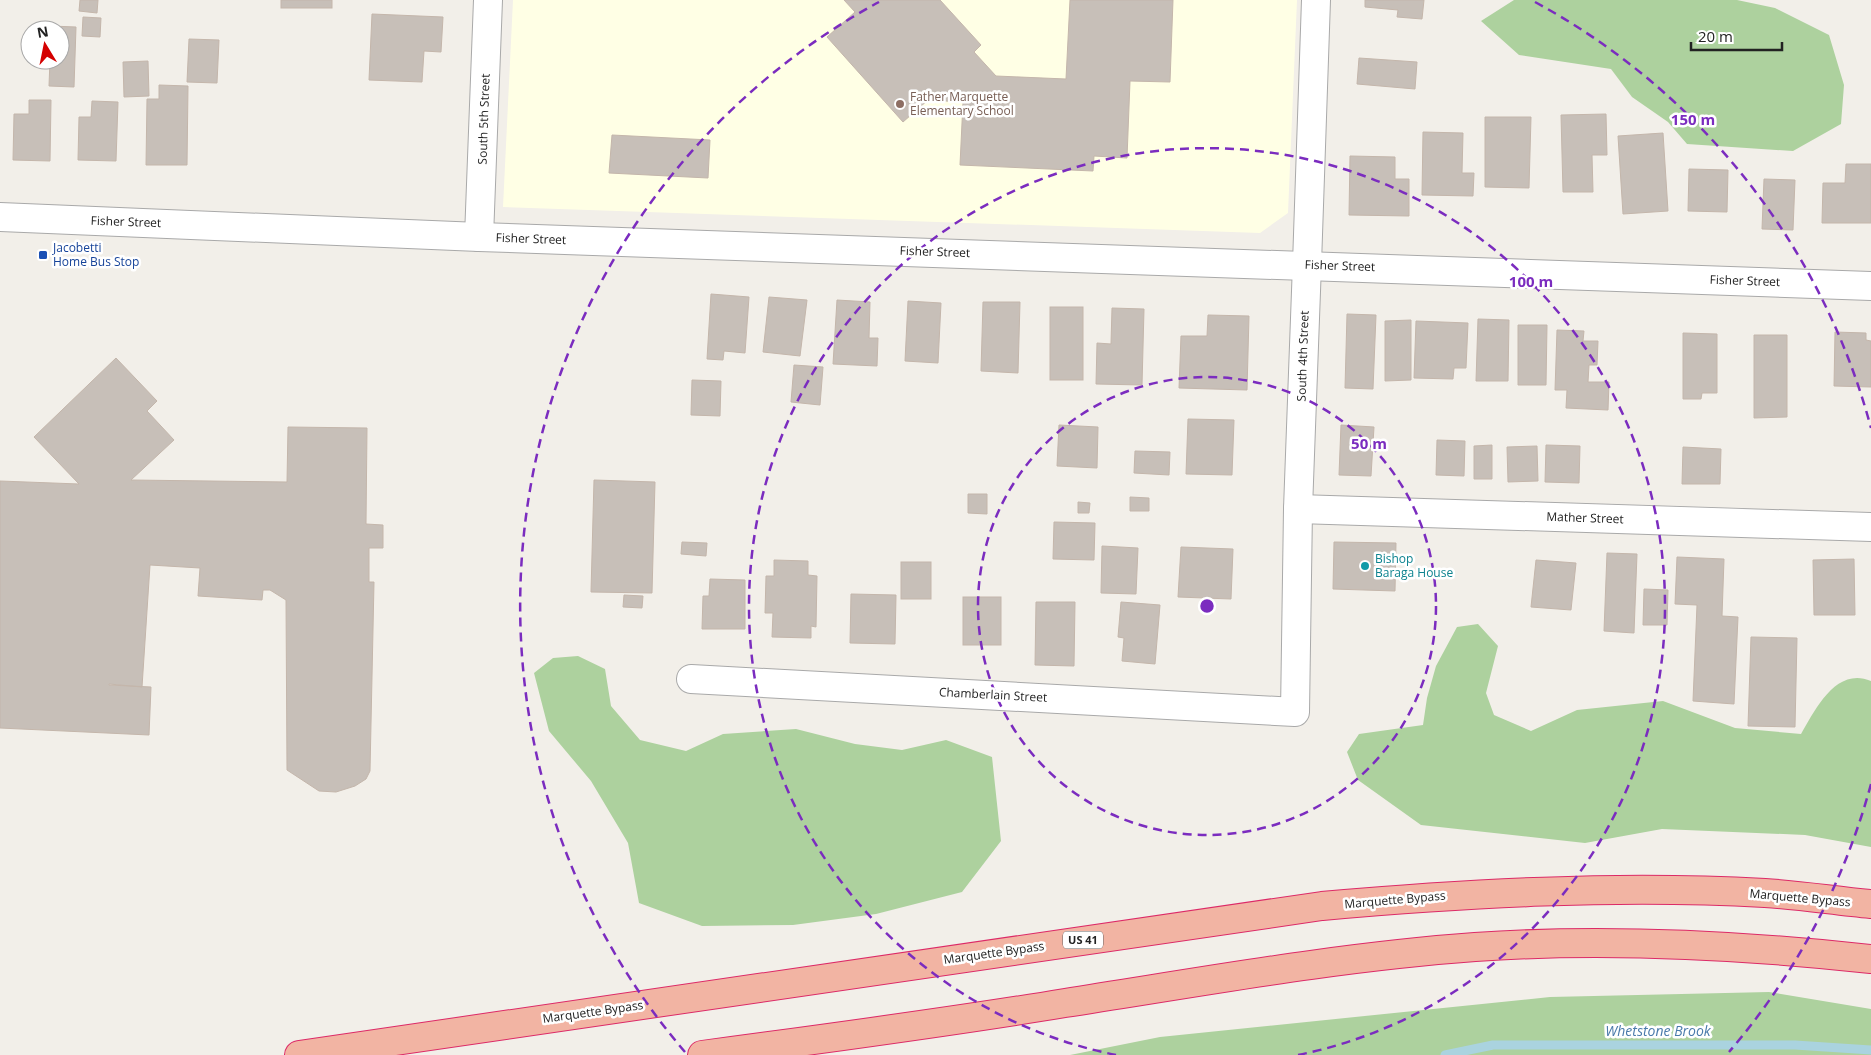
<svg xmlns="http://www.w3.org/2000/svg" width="1871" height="1055" font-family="'Open Sans',sans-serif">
<rect width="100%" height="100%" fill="#f2efe9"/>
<!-- education -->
<polygon fill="#ffffe5" points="513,0 1297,0 1288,213 1260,233 503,207"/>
<!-- forest -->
<g fill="#add19e">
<polygon points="1514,0 1737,0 1775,8 1829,35 1844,85 1841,124 1793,151 1687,144 1668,122 1632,97 1611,69 1519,55 1481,21"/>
<path d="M1478,624L1498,646L1486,693L1494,715L1531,731L1577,710L1663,701L1735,728L1801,734C1815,710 1836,666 1871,681V847L1805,835L1662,829L1585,843L1421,825L1358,780L1347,752L1359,734L1423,725L1427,698L1436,666L1457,627Z"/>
<polygon points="578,656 605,669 611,706 640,740 686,751 723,734 796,729 855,744 902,750 946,740 992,757 1001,841 962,892 876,914 793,925 702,926 639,903 628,843 591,781 549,731 534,673 553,658"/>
<polygon points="1769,992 1871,1009 1871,1055 1070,1055 1160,1037 1550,997"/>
</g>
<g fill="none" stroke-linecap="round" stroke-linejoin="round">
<!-- stream -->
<polyline stroke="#aad3df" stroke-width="9" points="1445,1055 1493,1045 1795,1045 1871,1050"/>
</g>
<!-- building -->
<g fill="#c7bfb8" stroke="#c4b6ab">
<polygon points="80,0 98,0 97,13 79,11"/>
<rect x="281" y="0" width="51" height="8"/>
<polygon points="844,0 940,0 981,45 974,52 996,76 1066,79 1070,0 1173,0 1170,82 1130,81 1127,158 1094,156 1093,171 960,165 963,102 928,100 903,122 827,37 855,12"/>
<polygon points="1365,0 1424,0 1422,19 1397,17 1398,10 1365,7"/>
<polygon points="372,14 443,17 441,52 424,51 422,82 369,80"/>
<polygon points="83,17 101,18 100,37 82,36"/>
<polygon points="51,26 76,27 74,87 49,86 50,60 60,60 60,30 51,30"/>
<polygon points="189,39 219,40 217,83 187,82"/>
<polygon points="1359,58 1417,62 1415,89 1357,84"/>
<polygon points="148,61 149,96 124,97 123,62"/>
<polygon points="159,85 188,86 187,165 146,165 147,99 159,99"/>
<polygon points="29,100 51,100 50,161 13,160 14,114 29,114"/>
<polygon points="92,101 118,102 116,161 78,160 79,117 91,117"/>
<polygon points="1606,114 1607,155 1592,155 1593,192 1563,192 1561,115"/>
<polygon points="1485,117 1531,117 1529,188 1485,187"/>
<polygon points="1423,132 1463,133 1462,173 1474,173 1473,196 1422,195"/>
<polygon points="1663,133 1668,211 1623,214 1618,136"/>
<polygon points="612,135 710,140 708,178 609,173"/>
<polygon points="1350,156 1395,157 1395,179 1409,179 1409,216 1349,215"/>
<polygon points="1846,164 1871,164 1871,223 1822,223 1823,183 1845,183"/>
<polygon points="1689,169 1728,170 1727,212 1688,211"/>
<polygon points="1764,179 1795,180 1793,230 1762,229"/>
<polygon points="711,294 749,297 745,353 724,351 723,360 707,359"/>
<polygon points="769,297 807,300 800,356 763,352"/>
<polygon points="837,300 870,302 869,338 878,338 877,366 833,364"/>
<polygon points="908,301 941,303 938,363 905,361"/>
<polygon points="983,302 1020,302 1018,373 981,371"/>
<rect x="1050" y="307" width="33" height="73"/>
<polygon points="1112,308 1144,309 1142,385 1096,384 1097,343 1111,344"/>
<polygon points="1347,314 1376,315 1373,389 1345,388"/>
<polygon points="1208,315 1249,316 1247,390 1179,388 1181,336 1207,336"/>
<polygon points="1478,319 1509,320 1508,381 1476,381"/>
<polygon points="1411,320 1411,380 1385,381 1385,321"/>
<polygon points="1416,321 1468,323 1466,368 1454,368 1453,379 1414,378"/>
<polygon points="1518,325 1547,325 1546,385 1518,385"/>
<polygon points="1557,330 1584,331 1583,341 1598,341 1597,365 1589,365 1588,382 1609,382 1608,410 1566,408 1567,390 1555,390"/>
<polygon points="1835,332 1866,333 1866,340 1871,341 1871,387 1834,386"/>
<polygon points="1683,333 1717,334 1717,393 1702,393 1701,399 1683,399"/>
<polygon points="1754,335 1787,335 1787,417 1754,418"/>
<polygon points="116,358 157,401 147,411 174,440 131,480 287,482 288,427 367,428 366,524 383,525 383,548 369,548 369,582 374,582 370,771 366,779 355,786 336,792 319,791 287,770 286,600 270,590 263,590 262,600 198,596 200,568 150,565 142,687 109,684 109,685 151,687 149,735 0,728 0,481 79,484 34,437"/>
<polygon points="794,365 823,367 820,405 791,402"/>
<polygon points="692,380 721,381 720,416 691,415"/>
<polygon points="1188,419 1234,420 1232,475 1186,474"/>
<polygon points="1059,425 1098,427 1097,468 1057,466"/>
<polygon points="1341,425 1374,427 1371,476 1339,475"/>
<polygon points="1437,440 1465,441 1464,476 1436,475"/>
<polygon points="1492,445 1492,479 1474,479 1474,446"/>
<polygon points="1546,445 1580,446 1579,483 1545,482"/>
<polygon points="1537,446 1538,481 1508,482 1507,447"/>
<polygon points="1683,447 1721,449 1720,484 1682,484"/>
<polygon points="1135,451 1170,452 1169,475 1134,473"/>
<polygon points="594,480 655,482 652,593 591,592"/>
<polygon points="968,494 987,494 987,514 968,513"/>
<polygon points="1130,497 1149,498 1149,511 1130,511"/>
<polygon points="1078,502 1090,503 1089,513 1078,513"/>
<polygon points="1054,522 1095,523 1094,560 1053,559"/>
<polygon points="682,542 707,543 706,556 681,554"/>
<polygon points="1334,542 1396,543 1395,591 1333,589"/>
<polygon points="1102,546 1138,548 1136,594 1101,593"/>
<polygon points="1181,547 1233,549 1231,599 1178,597"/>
<polygon points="1607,553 1637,554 1634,633 1604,631"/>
<polygon points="1677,557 1724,559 1722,616 1738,617 1734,704 1693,701 1697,605 1675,604"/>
<polygon points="1854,559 1855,615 1814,615 1813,560"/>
<polygon points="774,560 808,561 808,575 817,576 816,627 811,626 811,638 772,637 773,613 765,613 766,576 774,576"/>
<polygon points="1536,560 1576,563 1571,610 1531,607"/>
<rect x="901" y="562" width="30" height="37"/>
<polygon points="710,579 745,580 745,629 702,629 703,596 709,596"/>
<polygon points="1644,589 1668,590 1667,625 1643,625"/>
<polygon points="851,594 896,595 895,644 850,643"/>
<polygon points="624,595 643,596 642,608 623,607"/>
<rect x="963" y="597" width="38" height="48"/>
<polygon points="1036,602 1075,602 1074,666 1035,665"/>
<polygon points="1121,602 1160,605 1155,664 1122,661 1124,638 1118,637"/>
<polygon points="1751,637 1797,638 1795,727 1748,726"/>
</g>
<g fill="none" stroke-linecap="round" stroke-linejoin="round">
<defs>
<g id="minor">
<polyline points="479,237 488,0"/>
<polyline points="1298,509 1871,527"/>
<polyline points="691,679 1295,712 1298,509 1307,264"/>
</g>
<g id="tertiary">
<polyline points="0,217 479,237 1871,286"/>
<polyline points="1307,264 1316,0"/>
</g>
<g id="trunk">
<path d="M299,1055L1322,906C1470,893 1617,885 1765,893C1801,895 1836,901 1871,904"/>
<path d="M702,1055C823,1039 944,1023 1065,1003C1201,982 1337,957 1475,947C1606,938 1741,945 1871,959"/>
</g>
</defs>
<!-- minor casing -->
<use href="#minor" stroke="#a9a9a9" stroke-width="30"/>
<!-- tertiary casing -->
<use href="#tertiary" stroke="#a9a9a9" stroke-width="30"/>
<!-- trunk casing -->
<use href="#trunk" stroke="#dc2a67" stroke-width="30"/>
<!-- minor -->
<use href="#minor" stroke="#fff" stroke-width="28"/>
<!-- tertiary -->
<use href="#tertiary" stroke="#fff" stroke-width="28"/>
<!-- trunk -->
<use href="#trunk" stroke="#f2b4a3" stroke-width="28"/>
</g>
<!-- distance rings -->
<g fill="none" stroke="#7b2cbf" stroke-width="2.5" stroke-dasharray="9 6">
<circle cx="1207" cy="606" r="229"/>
<path d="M1116 1055A458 458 0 1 1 1298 1055"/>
<path d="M1871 784A687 687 0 0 1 1729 1052M685 1052A687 687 0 0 1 879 2M1535 2A687 687 0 0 1 1871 428"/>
</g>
<!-- markers -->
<circle fill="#8d6e63" stroke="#fff" stroke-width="2" cx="900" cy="104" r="5"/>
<rect fill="#1a4fb4" stroke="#fff" stroke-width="2" x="38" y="250" width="10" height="10" rx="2.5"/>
<circle fill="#0f9aa8" stroke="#fff" stroke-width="2" cx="1365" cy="566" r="5"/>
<g text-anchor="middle" stroke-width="5" stroke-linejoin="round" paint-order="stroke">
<!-- shield labels -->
<rect fill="#fff" stroke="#646464" stroke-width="1" x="1063" y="931.5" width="40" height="17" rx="4"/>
<g font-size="11" font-weight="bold" fill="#222">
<text x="1083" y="944">US 41</text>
</g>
<!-- education labels -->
<g font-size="12" fill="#785e54" stroke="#fff" text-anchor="start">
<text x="910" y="101">Father Marquette<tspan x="910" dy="14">Elementary School</tspan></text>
</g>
<!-- street labels -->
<g font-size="12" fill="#222" stroke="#fff">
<text transform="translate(484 119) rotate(-88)" y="4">South 5th Street</text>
<text transform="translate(126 222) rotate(2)" y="4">Fisher Street</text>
<text transform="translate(531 239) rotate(2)" y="4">Fisher Street</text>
<text transform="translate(935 252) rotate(2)" y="4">Fisher Street</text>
<text transform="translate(1340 266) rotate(2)" y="4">Fisher Street</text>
<text transform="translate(1745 281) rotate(2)" y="4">Fisher Street</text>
<text transform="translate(1303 356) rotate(-88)" y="4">South 4th Street</text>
<text transform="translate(1585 518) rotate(2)" y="4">Mather Street</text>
<text transform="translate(993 695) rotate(3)" y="4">Chamberlain Street</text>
<text transform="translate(1800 898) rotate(5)" y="4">Marquette Bypass</text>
<text transform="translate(1395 900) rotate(-5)" y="4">Marquette Bypass</text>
<text transform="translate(994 953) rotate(-8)" y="4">Marquette Bypass</text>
<text transform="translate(593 1012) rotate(-8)" y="4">Marquette Bypass</text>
</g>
<!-- transit labels -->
<g font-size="12" fill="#164399" stroke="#fff" text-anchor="start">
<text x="53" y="252">Jacobetti<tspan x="53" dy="14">Home Bus Stop</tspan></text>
</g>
<!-- culture labels -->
<g font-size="12" fill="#0d838f" stroke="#fff" text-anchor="start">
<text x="1375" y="563">Bishop<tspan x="1375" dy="14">Baraga House</tspan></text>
</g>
<!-- water labels -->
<g font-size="14" font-style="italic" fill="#4a7aab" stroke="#fff">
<text x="1658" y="1036">Whetstone Brook</text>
</g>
</g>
<circle cx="1207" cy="606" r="8" fill="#7b2cbf" stroke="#fff" stroke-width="2.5"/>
<g font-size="15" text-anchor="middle" font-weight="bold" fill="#7b2cbf" stroke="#fff" stroke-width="5" stroke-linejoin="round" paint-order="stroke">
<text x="1693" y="125">150 m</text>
<text x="1531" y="287">100 m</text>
<text x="1369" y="449">50 m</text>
</g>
<!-- north arrow -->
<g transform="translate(45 45) rotate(350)"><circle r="24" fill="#ffffff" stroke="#a7a7a7"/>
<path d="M0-4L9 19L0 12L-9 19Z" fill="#d40000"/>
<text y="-8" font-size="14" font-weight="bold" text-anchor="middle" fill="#222222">N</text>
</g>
<!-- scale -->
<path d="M1691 42v8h91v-8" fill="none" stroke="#222222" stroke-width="2.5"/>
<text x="1698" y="42" font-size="15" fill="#222222" stroke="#ffffff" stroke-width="4" paint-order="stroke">20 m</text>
</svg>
